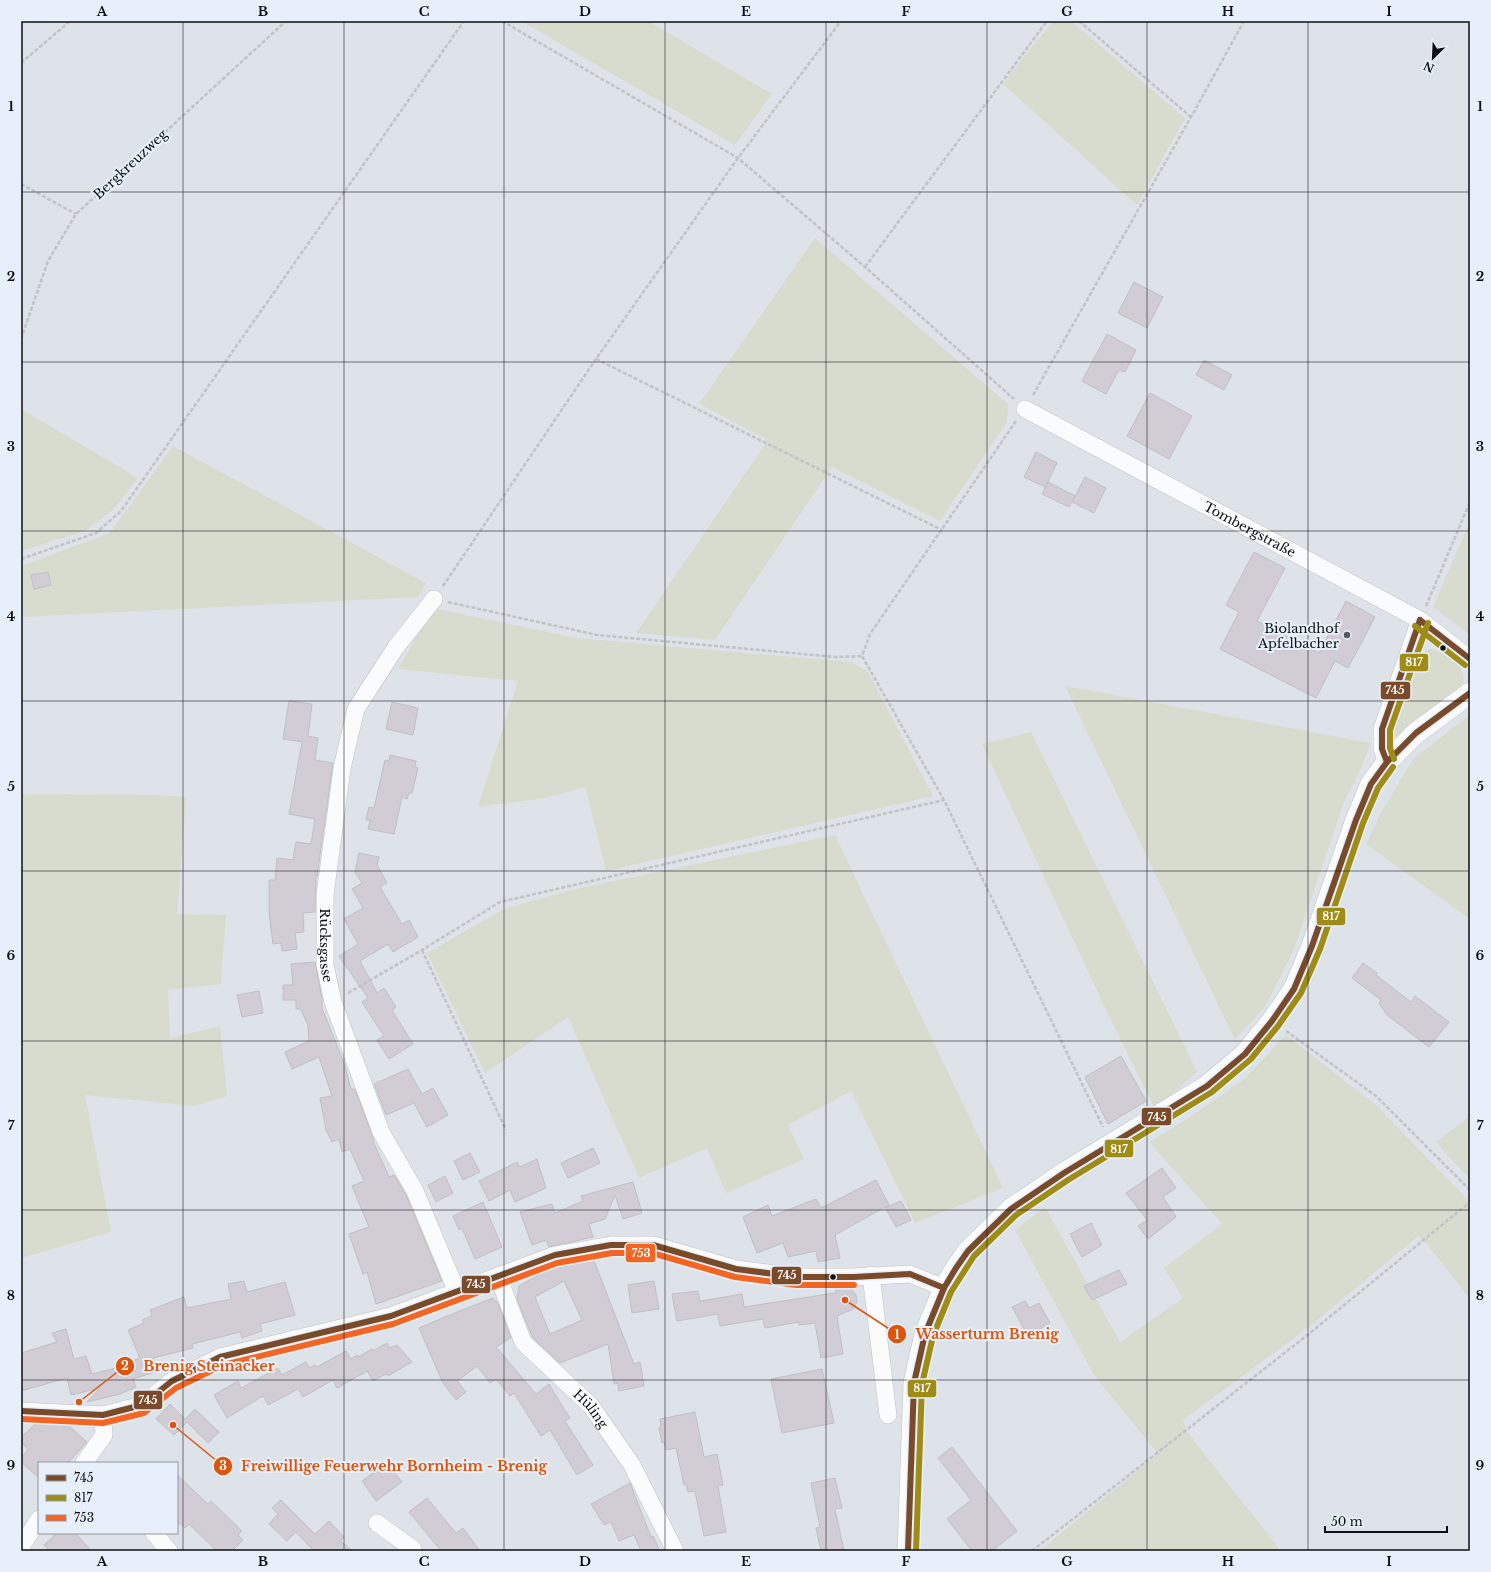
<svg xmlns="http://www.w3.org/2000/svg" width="1491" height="1572" font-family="'Libre Baskerville',serif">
<rect width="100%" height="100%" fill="#dee3e9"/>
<!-- green -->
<g fill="#d7dccf">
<polygon points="521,21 648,21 772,94 735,145"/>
<polygon points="1054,21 1071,21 1185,118 1137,205 1003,84 1033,45"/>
<polygon points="815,238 1008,404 1007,422 940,521 832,467 715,640 636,633 768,440 699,404"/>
<polygon points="21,409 138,478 114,509 85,531 21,551"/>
<polygon points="173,446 426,583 418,597 21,617 21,566 110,533"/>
<polygon points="1470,522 1470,635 1433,607"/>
<polygon points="433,608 576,638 851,662 868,672 933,796 606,871 585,787 546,798 478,807 518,681 398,669"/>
<path d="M1429,649C1441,650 1468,667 1463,681C1461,687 1457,690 1453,694L1397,739H1391L1389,737C1391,727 1392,716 1394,706C1398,691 1413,654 1429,649Z"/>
<polygon points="1065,686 1371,743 1359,773 1344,802 1294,949 1265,1007 1235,1040"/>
<polygon points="1470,715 1470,919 1366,844 1382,811 1413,759"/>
<polygon points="1031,732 1197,1072 1155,1109 1107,1012 982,744"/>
<polygon points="21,794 156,795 186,797 177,914 226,915 221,984 168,990 170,1038 220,1026 227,1096 194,1106 85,1095 111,1232 21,1258"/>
<polygon points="835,835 1003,1188 915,1223 851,1091 788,1125 804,1159 726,1193 707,1148 639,1178 568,1017 485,1073 427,953 504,909 571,890"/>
<polygon points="1286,1035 1376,1105 1470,1202 1470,1299 1427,1244 1418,1236 1309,1327 1183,1420 1188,1433 1281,1551 1039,1551 1158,1454 1094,1375 1015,1230 1045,1207 1120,1342 1183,1298 1164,1268 1222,1224 1149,1142 1187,1119 1244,1079"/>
<polygon points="1470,1116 1470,1179 1436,1142"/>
</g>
<!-- building -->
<g fill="#d2ccd5" stroke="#bfc0c4" fill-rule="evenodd">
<polygon points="1134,282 1163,297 1147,328 1118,313"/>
<polygon points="1107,334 1136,350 1125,372 1119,370 1106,394 1082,381"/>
<polygon points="1204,360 1232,375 1224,390 1196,375"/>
<polygon points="1150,393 1192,416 1169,459 1127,436"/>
<polygon points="1036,452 1057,463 1045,487 1024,477"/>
<polygon points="1085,477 1106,488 1094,513 1072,502"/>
<polygon points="1048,482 1075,496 1069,507 1042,494"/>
<polygon points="1254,552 1285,568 1257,621 1319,653 1346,601 1375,617 1348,668 1335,661 1316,698 1220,649 1239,612 1226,605"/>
<polygon points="48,572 51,585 34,589 31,575"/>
<polygon points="289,701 312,704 308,736 318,738 315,760 333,763 317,876 316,874 315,912 303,913 304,932 295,933 297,949 282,951 281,943 273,944 269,913 269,880 275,880 277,858 293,860 296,842 311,844 315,819 289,814 302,742 283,739"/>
<polygon points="392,702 418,708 413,735 386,729"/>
<polygon points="390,755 416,761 415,767 418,768 412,793 409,793 407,799 402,797 394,834 368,829 370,820 366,820 369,807 374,808 385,760 389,761"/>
<polygon points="359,853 379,857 377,865 387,883 380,887 402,924 409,920 418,937 393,952 388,944 360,961 377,993 384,988 396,1007 392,1010 413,1044 389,1059 377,1040 384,1036 362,1002 368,998 339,956 358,944 344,919 363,908 352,889 362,883 355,872"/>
<polygon points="315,962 322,999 322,1008 344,1063 351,1089 354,1089 356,1092 374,1140 373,1141 389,1177 394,1175 406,1195 442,1281 376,1304 367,1272 363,1274 349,1234 369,1227 352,1186 364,1181 350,1149 342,1152 339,1139 332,1142 326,1130 320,1098 332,1096 319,1057 292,1069 285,1052 309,1041 308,1026 301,1009 296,1009 296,1000 283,1000 283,985 293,985 291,964"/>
<polygon points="1363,963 1377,973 1376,975 1411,1002 1415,996 1449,1022 1429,1047 1387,1015 1379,1003 1381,1000 1352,978"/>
<polygon points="259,991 263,1013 242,1017 237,995"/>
<polygon points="1121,1056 1146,1101 1108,1124 1085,1077"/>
<polygon points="408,1069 422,1094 433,1088 448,1115 427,1127 414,1103 386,1115 374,1084"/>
<polygon points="593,1148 600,1163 568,1178 561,1163"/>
<polygon points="470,1153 480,1172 463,1180 454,1161"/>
<polygon points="537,1159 546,1188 515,1202 510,1190 489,1201 479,1181 517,1162 520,1167"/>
<polygon points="1162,1168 1176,1188 1163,1197 1176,1217 1148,1239 1138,1226 1147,1220 1126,1193"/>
<polygon points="445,1176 453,1193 436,1202 428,1185"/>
<polygon points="876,1180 889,1205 886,1207 901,1201 911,1220 896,1227 885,1207 835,1235 840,1258 818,1262 816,1251 788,1257 783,1243 757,1253 743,1217 768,1205 772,1216 816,1199 821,1208"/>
<polygon points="633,1182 642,1213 623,1219 615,1195 605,1219 589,1224 593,1237 549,1247 546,1240 532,1245 520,1212 552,1204 555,1213 583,1201 581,1196"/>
<polygon points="483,1202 502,1247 475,1259 462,1228 459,1230 453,1216"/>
<polygon points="1091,1223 1102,1245 1082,1257 1070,1234"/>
<path d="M593,1258L634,1364L640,1362L644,1386L619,1391L618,1383L614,1384L608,1344L560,1363L533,1338L529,1329L517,1299L519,1286L556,1265ZM564,1281L582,1320L550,1334L535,1297Z"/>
<polygon points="1119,1270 1127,1284 1092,1300 1084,1286"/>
<polygon points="244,1281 247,1292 285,1282 295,1315 260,1324 262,1331 242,1338 240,1332 192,1344 193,1348 153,1358 158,1371 133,1379 136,1387 120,1394 87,1402 100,1388 71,1395 67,1378 21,1391 21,1353 57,1342 52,1333 66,1329 74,1359 86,1356 92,1374 112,1369 140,1358 128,1330 144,1323 142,1320 152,1316 150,1310 184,1297 187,1308 231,1299 228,1284"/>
<polygon points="654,1281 659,1309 632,1313 628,1285"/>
<polygon points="843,1287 851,1289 856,1295 857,1302 853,1309 837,1316 843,1354 821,1358 815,1323 799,1325 799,1322 765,1328 763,1319 720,1326 718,1314 677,1321 672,1294 698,1291 700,1301 742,1294 744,1307 835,1293 836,1290"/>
<polygon points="493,1298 498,1303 511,1338 496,1347 536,1394 549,1384 564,1409 570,1418 565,1421 593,1465 577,1475 550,1430 541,1436 514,1393 510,1396 496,1379 490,1383 477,1366 457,1381 466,1392 456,1400 443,1383 419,1328 457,1312"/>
<polygon points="1025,1301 1029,1308 1039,1303 1050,1323 1028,1336 1012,1307"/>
<polygon points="387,1343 390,1348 397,1345 412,1362 388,1376 386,1374 373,1381 367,1371 337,1388 333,1380 303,1397 298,1389 268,1405 263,1396 227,1418 214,1395 238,1381 241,1388 278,1368 282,1375 306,1362 309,1368 315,1365 317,1367 346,1351 351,1359 357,1355 358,1357 372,1349 373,1351"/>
<polygon points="822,1369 834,1423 782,1433 771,1379"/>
<polygon points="170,1404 185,1419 195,1409 219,1432 208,1443 187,1422 174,1435 156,1419"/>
<polygon points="695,1412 704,1457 717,1454 723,1485 718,1486 726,1532 704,1536 695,1491 688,1492 686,1484 684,1485 676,1448 666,1450 664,1442 662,1443 659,1428 661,1427 660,1419"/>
<polygon points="38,1422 60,1423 65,1427 67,1424 87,1442 68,1463 39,1463 39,1478 21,1462 21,1458 28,1450 21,1441 21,1437"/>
<polygon points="952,1447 1017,1531 992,1551 972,1551 947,1519 971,1500 938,1458"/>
<polygon points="387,1463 402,1482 376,1501 362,1481"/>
<polygon points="177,1475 208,1504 211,1501 242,1531 238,1535 243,1540 232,1551 217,1551 189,1524 185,1528 177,1521"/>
<polygon points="835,1478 842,1508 835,1509 844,1551 821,1551 816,1528 820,1527 811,1483"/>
<polygon points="630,1483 651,1537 653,1536 660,1551 641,1551 634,1535 619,1541 611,1522 604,1525 591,1504"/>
<polygon points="427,1498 456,1533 463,1528 480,1551 441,1551 409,1512"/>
<polygon points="281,1500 315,1534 329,1521 344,1537 340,1541 353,1551 314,1551 296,1532 287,1541 269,1524 278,1514 272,1508"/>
<polygon points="57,1533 75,1533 92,1551 50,1551 44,1545"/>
</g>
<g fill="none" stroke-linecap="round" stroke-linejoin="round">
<defs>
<g id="minor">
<path id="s1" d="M1025,409L1420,620L1470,659"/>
<path id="s2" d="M434,599L396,647L356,709L342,768L325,895V965L333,1002L381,1132L415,1191L457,1292"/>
<polyline points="1387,762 1382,749 1382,729 1420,620"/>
<polyline points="871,1275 888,1415"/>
<path id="s3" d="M498,1276L523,1342L591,1406L632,1465L675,1551"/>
<polyline points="21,1411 103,1415 142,1405 172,1381 220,1357 391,1316 555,1255 611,1245 653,1245 736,1269 798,1277 854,1277 910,1274 944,1288"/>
<polyline points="84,1463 104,1435 103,1415"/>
<polyline points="377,1523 413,1549 411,1551"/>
<polyline points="154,1533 169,1551"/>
<polyline points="21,1547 39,1519"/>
</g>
<polyline id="major" points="908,1551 914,1383 925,1334 944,1288 956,1268 968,1251 1011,1209 1064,1173 1207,1086 1245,1054 1272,1021 1294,989 1312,946 1356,820 1371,784 1387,762 1416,733 1470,693"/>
</defs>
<!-- minor casing -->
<use href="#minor" stroke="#bec1c6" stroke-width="18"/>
<!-- major casing -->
<use href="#major" stroke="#bec1c6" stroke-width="22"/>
<!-- path -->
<g stroke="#c1c3c5" stroke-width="2.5" stroke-dasharray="4 2" stroke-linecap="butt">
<polyline points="502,21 738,158 865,267 1014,399"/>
<polyline points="1079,21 1191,117"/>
<polyline points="21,63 70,21"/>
<polyline points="21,184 76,214"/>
<polyline points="865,267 1047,21"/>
<polyline points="21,339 48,261 76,214 286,21"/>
<polyline points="596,359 942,530"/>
<polyline points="1033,395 1191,117 1244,21"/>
<polyline points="1016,421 870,634 862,656 944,800 1103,1127"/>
<polyline points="21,559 96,533 121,511 464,21"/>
<polyline points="443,586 596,359 738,158 841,21"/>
<polyline points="448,602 597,635 835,657 862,656"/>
<polyline points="1426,606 1470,502"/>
<polyline points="422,950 506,1130"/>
<polyline points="348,993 422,950 500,902 944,800"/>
<polyline points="1286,1031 1376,1096 1470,1190"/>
<polyline points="1032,1551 1310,1333 1470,1202"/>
</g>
<!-- minor -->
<use href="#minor" stroke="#fafbfc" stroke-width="17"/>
<!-- major -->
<use href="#major" stroke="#fafbfc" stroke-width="21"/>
<defs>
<g id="bus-1">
<polyline points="1420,620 1470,659"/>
<polyline points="1387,762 1382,749 1382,729 1420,620"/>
<polyline points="21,1411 103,1415 142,1405 172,1381 220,1357 391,1316 555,1255 611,1245 653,1245 736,1269 798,1277 854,1277 910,1274 944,1288"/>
<polyline points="908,1551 914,1383 925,1334 944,1288 956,1268 968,1251 1011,1209 1064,1173 1207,1086 1245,1054 1272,1021 1294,989 1312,946 1356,820 1371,784 1387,762 1416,733 1470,693"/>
</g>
<g id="bus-2">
<polyline points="1415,626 1465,665"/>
<polyline points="1394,759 1390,748 1390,730 1428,623"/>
<polyline points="916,1551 922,1384 933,1336 951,1292 974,1256 1016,1215 1068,1180 1212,1092 1251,1059 1278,1026 1301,993 1320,949 1363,823 1378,788 1393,767"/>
</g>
<polyline id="bus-3" points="21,1419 103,1423 144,1413 176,1388 223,1365 393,1324 557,1263 612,1253 652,1253 735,1277 797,1285 854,1285"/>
</defs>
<!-- bus-1 casing -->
<use href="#bus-1" stroke="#e7f0fa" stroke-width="9"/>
<!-- bus-2 casing -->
<use href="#bus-2" stroke="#e7f0fa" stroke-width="9"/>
<!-- bus-3 casing -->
<use href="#bus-3" stroke="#e7f0fa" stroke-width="9"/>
<!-- bus-1 -->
<use href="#bus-1" stroke="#7a4b2a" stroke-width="6"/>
<!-- bus-2 -->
<use href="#bus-2" stroke="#9f8c17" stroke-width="6"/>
<!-- bus-3 -->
<use href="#bus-3" stroke="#f26522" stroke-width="6"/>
</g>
<!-- grid -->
<path fill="none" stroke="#0c0f13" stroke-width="1" stroke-opacity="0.55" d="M183,21V1551M344,21V1551M504,21V1551M665,21V1551M826,21V1551M987,21V1551M1147,21V1551M1308,21V1551M21,192H1470M21,362H1470M21,531H1470M21,701H1470M21,871H1470M21,1041H1470M21,1210H1470M21,1380H1470"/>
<!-- markers -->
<circle fill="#56595e" stroke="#e7f0fa" stroke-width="1.5" cx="1347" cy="635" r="4"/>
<g fill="#0c0f13" stroke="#e7f0fa" stroke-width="1.5">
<circle cx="1443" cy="648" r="3.5"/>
<circle cx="833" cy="1277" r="3.5"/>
</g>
<g text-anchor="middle" stroke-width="4" stroke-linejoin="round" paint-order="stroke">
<!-- street labels -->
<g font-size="13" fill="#0c0f13" stroke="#e7f0fa">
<text transform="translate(130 164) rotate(-43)" y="5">Bergkreuzweg</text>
<text dy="5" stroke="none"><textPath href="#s1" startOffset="255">Tombergstraße</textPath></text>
<text dy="5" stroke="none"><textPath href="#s2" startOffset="374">Rücksgasse</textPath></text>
<text dy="5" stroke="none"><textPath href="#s3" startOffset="166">Hüling</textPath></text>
</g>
<!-- poi labels -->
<g font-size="13" fill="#0c0f13" stroke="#e7f0fa" text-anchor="end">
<text x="1339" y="633">Biolandhof<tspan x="1339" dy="15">Apfelbacher</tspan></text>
</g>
</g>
<!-- callouts -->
<path fill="none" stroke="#dd550c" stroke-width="1.5" d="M845 1300L897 1334M79 1402L125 1366M173 1425L223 1466"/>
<g fill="#dd550c" stroke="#e7f0fa" stroke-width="1.5">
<circle cx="845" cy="1300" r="4"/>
<circle cx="79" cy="1402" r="4"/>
<circle cx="173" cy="1425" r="4"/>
<circle cx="897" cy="1334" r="10"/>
<circle cx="125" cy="1366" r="10"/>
<circle cx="223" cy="1466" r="10"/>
</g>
<g font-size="12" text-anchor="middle" font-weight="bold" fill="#fff">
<text x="897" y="1339">1</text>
<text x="125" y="1370">2</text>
<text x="223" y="1470">3</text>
</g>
<g font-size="14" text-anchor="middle" font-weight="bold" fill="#dd550c" stroke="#e7f0fa" stroke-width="4" stroke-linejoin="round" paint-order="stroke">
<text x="987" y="1339">Wasserturm Brenig</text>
<text x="209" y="1371">Brenig Steinacker</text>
<text x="394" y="1471">Freiwillige Feuerwehr Bornheim - Brenig</text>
</g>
<g stroke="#e7f0fa" stroke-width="1.5">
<rect x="1399" y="653" width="30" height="19" rx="4" fill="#9f8c17"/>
<rect x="1380" y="681" width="31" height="19" rx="4" fill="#7a4b2a"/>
<rect x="1316" y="907" width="30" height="19" rx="4" fill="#9f8c17"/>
<rect x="1141" y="1107" width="31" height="19" rx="4" fill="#7a4b2a"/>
<rect x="1104" y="1139" width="30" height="19" rx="4" fill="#9f8c17"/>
<rect x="625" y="1243" width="31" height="20" rx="4" fill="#f26522"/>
<rect x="771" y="1266" width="31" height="19" rx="4" fill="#7a4b2a"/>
<rect x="461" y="1275" width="30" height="19" rx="4" fill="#7a4b2a"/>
<rect x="907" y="1379" width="30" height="19" rx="4" fill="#9f8c17"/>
<rect x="133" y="1390" width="30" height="20" rx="4" fill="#7a4b2a"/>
</g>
<g font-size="11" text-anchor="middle" font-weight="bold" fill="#fff">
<text x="1414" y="666">817</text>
<text x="1395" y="694">745</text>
<text x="1331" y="920">817</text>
<text x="1157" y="1121">745</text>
<text x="1119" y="1153">817</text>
<text x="641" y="1257">753</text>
<text x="787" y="1279">745</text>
<text x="476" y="1288">745</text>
<text x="922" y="1392">817</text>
<text x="148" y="1404">745</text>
</g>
<!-- border -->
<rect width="1491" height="1572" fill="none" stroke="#e7f0fa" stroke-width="44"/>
<!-- legend -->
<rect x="38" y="1462" width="140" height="72" fill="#e7f0fa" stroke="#8f969e"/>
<rect x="46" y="1475" width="20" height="6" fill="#7a4b2a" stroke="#8f969e"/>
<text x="74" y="1482" font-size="12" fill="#0c0f13">745</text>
<rect x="46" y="1495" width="20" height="6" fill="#9f8c17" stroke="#8f969e"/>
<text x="74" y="1502" font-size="12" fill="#0c0f13">817</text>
<rect x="46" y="1515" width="20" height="6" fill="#f26522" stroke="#8f969e"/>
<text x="74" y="1522" font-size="12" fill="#0c0f13">753</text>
<!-- north arrow -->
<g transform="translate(1433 58) rotate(204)" stroke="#e7f0fa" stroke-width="3" paint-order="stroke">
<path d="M0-3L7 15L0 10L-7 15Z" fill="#0c0f13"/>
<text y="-6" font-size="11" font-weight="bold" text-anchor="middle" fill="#0c0f13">N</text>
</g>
<!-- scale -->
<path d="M1325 1526v6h122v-6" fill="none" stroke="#0c0f13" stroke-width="2"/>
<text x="1331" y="1526" font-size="12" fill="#0c0f13" stroke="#e7f0fa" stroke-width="3" paint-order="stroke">50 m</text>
<rect x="22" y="22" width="1447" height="1528" fill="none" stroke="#0c0f13" stroke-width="1.5"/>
<g font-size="13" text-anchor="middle" font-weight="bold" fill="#0c0f13">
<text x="102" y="16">A</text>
<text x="263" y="16">B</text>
<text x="424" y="16">C</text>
<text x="585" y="16">D</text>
<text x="746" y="16">E</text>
<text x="906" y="16">F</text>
<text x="1067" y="16">G</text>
<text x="1228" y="16">H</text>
<text x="1389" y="16">I</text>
<text x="11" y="111">1</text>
<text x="1480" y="111">1</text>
<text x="11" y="281">2</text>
<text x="1480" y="281">2</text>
<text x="11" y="451">3</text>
<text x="1480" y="451">3</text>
<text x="11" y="621">4</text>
<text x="1480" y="621">4</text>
<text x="11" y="791">5</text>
<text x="1480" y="791">5</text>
<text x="11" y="960">6</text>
<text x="1480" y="960">6</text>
<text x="11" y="1130">7</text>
<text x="1480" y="1130">7</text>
<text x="11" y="1300">8</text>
<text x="1480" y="1300">8</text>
<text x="11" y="1470">9</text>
<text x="1480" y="1470">9</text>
<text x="102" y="1566">A</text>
<text x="263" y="1566">B</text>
<text x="424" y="1566">C</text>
<text x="585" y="1566">D</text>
<text x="746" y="1566">E</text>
<text x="906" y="1566">F</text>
<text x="1067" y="1566">G</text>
<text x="1228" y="1566">H</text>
<text x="1389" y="1566">I</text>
</g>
</svg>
